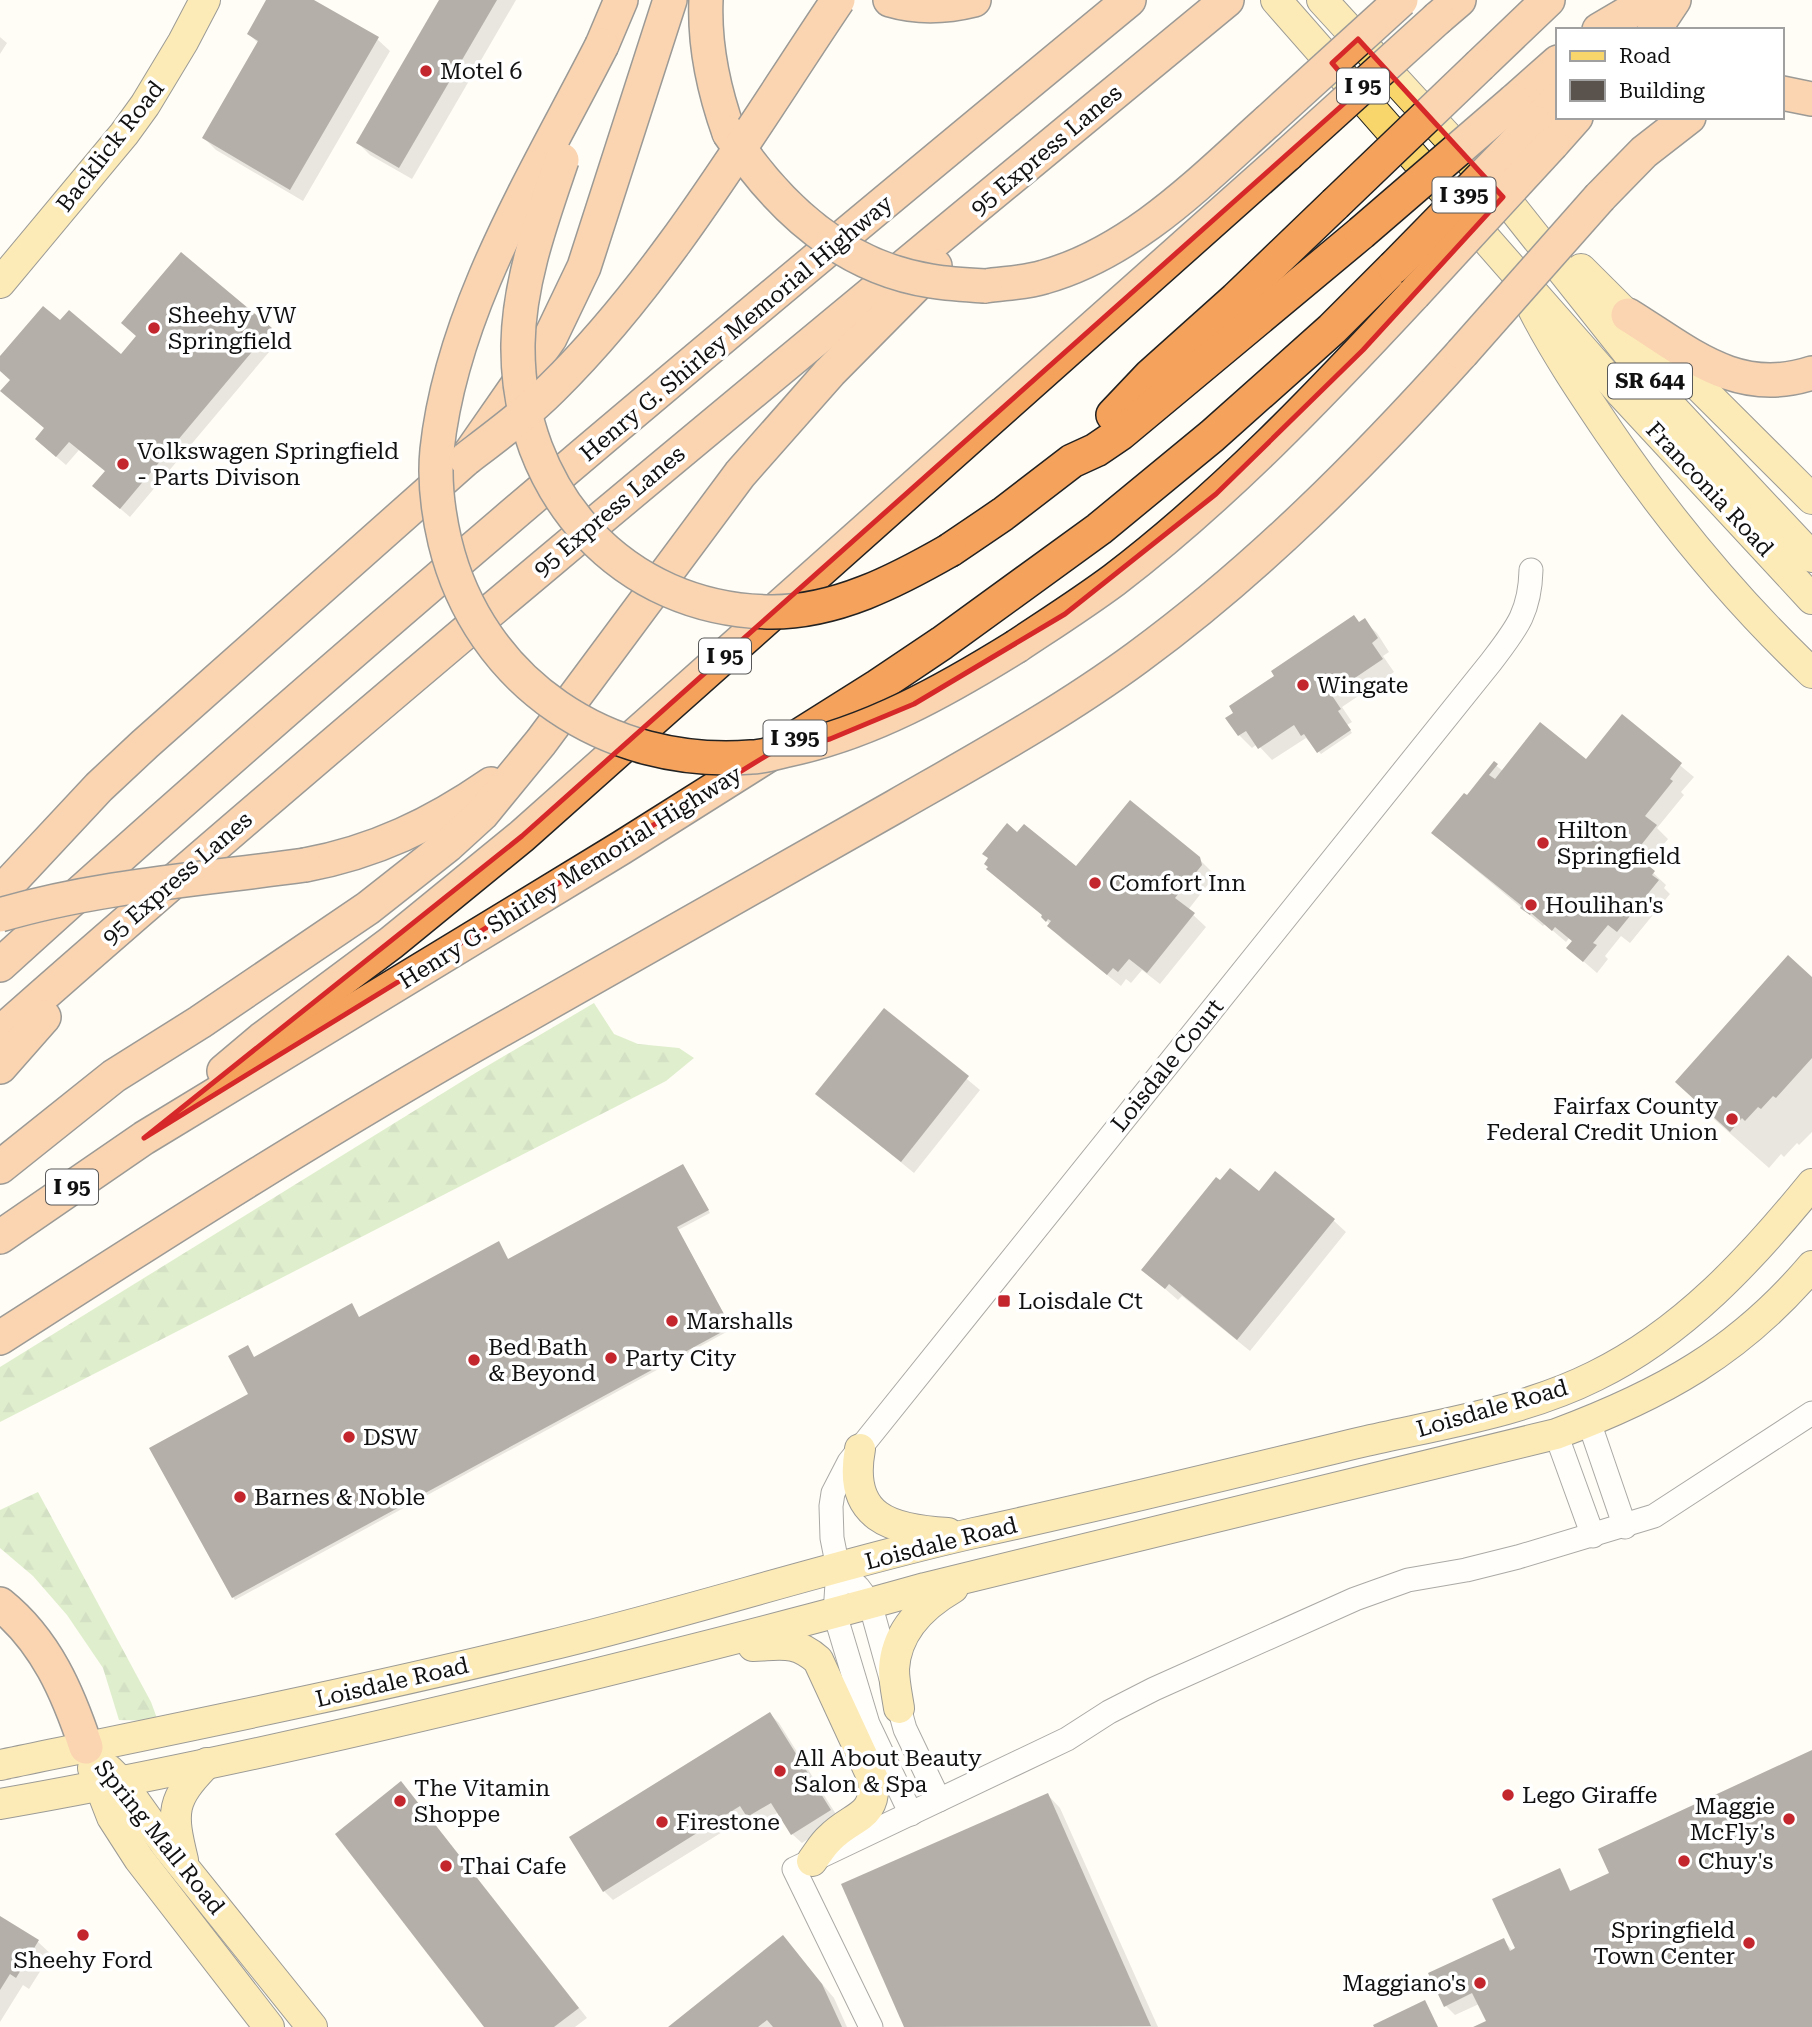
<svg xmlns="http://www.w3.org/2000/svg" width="1812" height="2027" font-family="'Roboto Serif',serif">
<defs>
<pattern id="forest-firs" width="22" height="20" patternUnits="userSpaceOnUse" patternTransform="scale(1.75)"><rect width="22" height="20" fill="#b9dc9c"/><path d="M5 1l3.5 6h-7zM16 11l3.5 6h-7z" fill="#9ebc85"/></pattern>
</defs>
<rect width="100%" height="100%" fill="#fffdf5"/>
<!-- forest -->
<g fill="url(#forest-firs)">
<polygon points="594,1003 614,1034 638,1044 679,1048 694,1058 666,1081 0,1422 0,1367 477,1072"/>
<polygon points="38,1492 151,1702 158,1721 119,1720 103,1668 67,1615 33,1576 0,1548 0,1510"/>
</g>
<!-- shadow -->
<g fill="#0003">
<polygon points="268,0 311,0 377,39 390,51 303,201 216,150 204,138 259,44 249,34"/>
<polygon points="441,0 516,0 412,179 370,155 358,143"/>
<polygon points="0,37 7,43 0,54"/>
<polygon points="181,254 280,339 130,517 94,486 106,472 79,450 66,465 46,448 46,429 12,380 0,370 0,359 60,323 121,356 138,337"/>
<polygon points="1364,621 1377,633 1389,652 1383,656 1394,672 1342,707 1352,722 1347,725 1352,733 1321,754 1306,738 1272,760 1257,744 1252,748 1239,735 1228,719"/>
<polygon points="1622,717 1694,777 1681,792 1684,795 1657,828 1668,839 1646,866 1666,885 1664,888 1670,894 1630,943 1621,936 1605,956 1608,959 1597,973 1568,948 1573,942 1569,938 1566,942 1545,924 1543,926 1446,845 1467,798 1494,764 1503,771 1586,761"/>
<polygon points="1199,859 1212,872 1213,878 1188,910 1206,927 1160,984 1142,970 1131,983 1126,979 1121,986 1062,939 1043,916 989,869 1077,869"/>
<polygon points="1812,979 1812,1132 1799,1145 1797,1143 1784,1157 1781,1154 1769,1168 1715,1120 1677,1082"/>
<polygon points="884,1010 980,1090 914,1173 817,1094"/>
<polygon points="685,1168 710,1213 678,1230 732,1329 235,1600 233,1597 255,1359 360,1319 501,1246 509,1261"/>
<polygon points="1333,1220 1346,1232 1250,1351 1182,1296 1178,1300 1143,1270"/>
<polygon points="770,1714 779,1723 839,1819 802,1843 792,1834 779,1812 758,1825 748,1816 613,1900 604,1891"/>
<polygon points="1812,1752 1812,2027 1477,2027 1488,2022 1479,2004 1455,2015 1446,2006 1503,1940 1513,1951 1562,1872 1571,1892 1611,1873"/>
<polygon points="410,1793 587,2018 575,2027 487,2027"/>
<polygon points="1048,1795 1060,1808 1158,2027 906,2027 843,1885"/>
<polygon points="0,1918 38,1942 51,1954 29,1989 23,1985 0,2022"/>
<polygon points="783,1937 834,1998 847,2027 671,2027"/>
</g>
<!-- building -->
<g fill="#5a524d">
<polygon points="266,0 314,0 379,37 290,190 202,138 258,41 247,34"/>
<polygon points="439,0 497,0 399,168 356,143"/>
<polygon points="181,252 272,328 120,509 92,486 105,471 69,442 56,457 35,439 44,428 0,391 10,380 0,371 0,356 43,306 60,320 69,310 121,354 136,336 121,323"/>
<polygon points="1354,615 1359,622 1365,618 1378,638 1372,643 1383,659 1331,694 1341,709 1338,711 1351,730 1317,753 1304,734 1301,736 1294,725 1258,749 1246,731 1238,736 1225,718 1233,713 1229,706 1274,676 1271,671"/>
<polygon points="1622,714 1682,763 1670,779 1673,781 1645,816 1657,825 1634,854 1655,871 1652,875 1659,880 1617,932 1608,925 1593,943 1597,945 1583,962 1566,948 1572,941 1555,927 1552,931 1531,913 1530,915 1520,908 1522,906 1431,833 1464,793 1467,795 1494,761 1498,764 1489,775 1495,779 1540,722 1586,759"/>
<polygon points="1130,800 1200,857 1202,865 1175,898 1195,913 1147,973 1129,959 1118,972 1113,968 1107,975 1047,926 1051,921 1048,919 1046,922 1041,917 1042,915 986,869 988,867 984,864 988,858 982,854 1007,823 1017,832 1024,824 1076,866"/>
<polygon points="1788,955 1812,977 1812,1058 1776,1098 1773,1096 1761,1109 1758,1107 1745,1121 1742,1118 1730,1132 1675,1082"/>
<polygon points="884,1008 969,1076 901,1162 815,1094"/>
<polygon points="683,1164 709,1210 677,1227 731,1327 232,1598 149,1448 248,1394 228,1356 248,1345 254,1357 352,1303 359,1317 499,1241 508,1259"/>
<polygon points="1230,1168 1259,1191 1275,1171 1335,1219 1237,1340 1169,1284 1165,1289 1141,1270 1216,1177 1220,1180"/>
<polygon points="770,1712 831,1810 791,1835 771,1803 747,1817 740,1806 603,1892 569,1837"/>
<polygon points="1812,1750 1812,2027 1473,2027 1486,2021 1472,1993 1444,2007 1428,1973 1504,1938 1510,1951 1515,1948 1492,1899 1560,1868 1570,1891 1609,1873 1598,1849"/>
<polygon points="401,1781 579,2008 554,2027 484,2027 335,1834"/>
<polygon points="1048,1793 1151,2026 904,2027 841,1884"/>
<polygon points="0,1916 39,1940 16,1978 10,1974 0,1990"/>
<polygon points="783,1935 822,1984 842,2027 773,2027 767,2020 758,2027 668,2027"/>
<polygon points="1425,2000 1438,2027 1374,2027 1373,2025"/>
</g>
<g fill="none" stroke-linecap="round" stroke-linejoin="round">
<defs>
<g id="minor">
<polyline points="1589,1422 1625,1527"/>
<polyline points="1556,1434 1593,1536"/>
<polyline points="838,1568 858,1587 870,1603 905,1729 939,1800"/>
<path d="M911,1814L868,1724L835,1614L838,1568L832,1538L831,1506L833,1493L849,1462L1491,662C1516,629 1530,613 1531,570"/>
<polyline points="871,2027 794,1869 1067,1739 1109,1712 1154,1689 1355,1599 1408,1580 1466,1570 1518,1557 1654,1516 1812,1413"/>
</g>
<g id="major">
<polyline points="1276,0 1622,394 1812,599"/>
<polyline points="1322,0 1511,206 1665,400 1812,557"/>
<polyline points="1581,269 1812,499"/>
<polyline points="0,283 124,134 145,105 183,42 205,0"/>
<path d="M1533,309C1555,352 1582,392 1609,432C1669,520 1735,600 1812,673"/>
<path d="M860,1449C847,1518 891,1530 948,1533"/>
<path d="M753,1646C782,1645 795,1640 818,1660L873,1779C877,1819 852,1815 830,1838C823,1844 818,1853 812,1861"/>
<path d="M899,1708C897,1695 894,1682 894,1669C896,1632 922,1606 953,1588"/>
<path d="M0,1765C184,1727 368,1690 551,1645C693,1611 832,1565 974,1533C1104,1505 1233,1473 1362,1442C1440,1424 1523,1412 1595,1376C1683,1333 1751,1259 1812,1184"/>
<polyline points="93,1768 112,1817 139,1859 269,2027"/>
<polyline points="109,1770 121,1782 166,1845 312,2027"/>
<path d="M0,1804C189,1771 376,1728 562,1682C684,1652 805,1622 925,1588L1556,1434C1661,1395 1739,1352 1812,1266"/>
<path d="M183,1860C171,1811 171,1800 207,1763"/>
</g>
<g id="highway">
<path d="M706,0C704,46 714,91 729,133"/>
<path d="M890,0C917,8 946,7 974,0"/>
<polyline points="1438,18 1459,0"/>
<polyline points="1599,30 1650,0"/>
<polyline points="1654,30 1674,0"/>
<polyline points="602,45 621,0"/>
<polyline points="1480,65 1548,0"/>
<polyline points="1782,93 1812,99"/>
<polyline points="1514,101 1558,62"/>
<polyline points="1535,123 1558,99"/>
<polyline points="1552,144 1576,117"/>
<polyline points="1600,197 1644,152 1689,117"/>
<path d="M985,286C1004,283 1025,283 1044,277C1133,252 1201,181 1268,121"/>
<path d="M1628,315C1688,352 1737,398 1812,373"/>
<polyline points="1113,415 1150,376 1236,299 1335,204"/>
<polyline points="950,550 1003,514 1072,461 1096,450 1121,433 1361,233"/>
<path d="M1017,646C1050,624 1083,603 1114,580C1224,496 1320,395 1414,294"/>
<path d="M305,865C375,852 433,824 491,784"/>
<polyline points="0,893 99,787 145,744 466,459 550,338 584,267 670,0"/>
<path d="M0,965C366,632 747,315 1129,0"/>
<path d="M0,1033C401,679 815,340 1227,0"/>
<polyline points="0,1067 44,1017"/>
<polyline points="224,1071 262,1039 391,943 522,836 1288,154"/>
<polyline points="0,1167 114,1076 200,1022 368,908 448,845 482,814 541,742 740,474 830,372 935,266"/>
<polyline points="0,1237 144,1138 621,848 878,686 942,643 1099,529 1212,436 1332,329 1394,267"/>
<path d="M0,1338C172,1227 345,1117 524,1017C648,947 772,877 896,806C978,759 1062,713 1138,657C1258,569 1363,463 1462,353"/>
<path d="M0,1604C46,1641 68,1693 86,1747"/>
</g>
</defs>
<!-- minor casing -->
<use href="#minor" stroke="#444" stroke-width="25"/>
<!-- major casing -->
<use href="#major" stroke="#222" stroke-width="32"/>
<!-- highway casing -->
<use href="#highway" stroke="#222" stroke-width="36"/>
<!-- minor -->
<use href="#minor" stroke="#fff" stroke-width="23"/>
<!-- major -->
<use href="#major" stroke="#f9d66b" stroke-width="30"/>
<!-- highway -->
<use href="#highway" stroke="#f5a25d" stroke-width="33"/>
<defs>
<g id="highway-bridge">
<path d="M602,45C538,171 452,307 437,450C434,480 438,512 445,542C479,683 608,768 751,757C763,757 775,753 787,750C870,733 946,690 1017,646"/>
<polyline points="1268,121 1401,0"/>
<path d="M729,133C777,206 841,267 931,281C949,284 967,285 985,286"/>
<polyline points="1288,154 1438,18"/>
<path d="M562,160C542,219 519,281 518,344C516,491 622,611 772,612C836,612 896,581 950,550"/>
<polyline points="1335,204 1480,65"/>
<polyline points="1361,233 1514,101"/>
<polyline points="1394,267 1535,123"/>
<polyline points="1414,294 1552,144"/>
<polyline points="1462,353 1600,197"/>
<path d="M466,459C496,436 526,414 552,388C663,279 751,129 838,0"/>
<path d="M0,915C98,886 204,879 305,865"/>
</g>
</defs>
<!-- highway-bridge casing -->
<use href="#highway-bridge" stroke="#222" stroke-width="36" stroke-linecap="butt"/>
<!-- highway-bridge -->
<use href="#highway-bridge" stroke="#f5a25d" stroke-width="33"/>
</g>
<!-- marked area -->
<path d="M0 0H1812V2027H0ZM1358,39L1503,197L1363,350L1216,494L1065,614L914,704L830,739L769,754L144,1138L522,836L1357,92L1332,63Z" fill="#fffdf5" fill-opacity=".55" fill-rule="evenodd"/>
<path fill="none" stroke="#d62828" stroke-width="5" stroke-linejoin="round" d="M1358,39L1503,197L1363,350L1216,494L1065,614L914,704L830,739L769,754L144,1138L522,836L1357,92L1332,63Z"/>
<!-- markers -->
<g fill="#c4262e" stroke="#fff" stroke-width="2.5">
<circle cx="426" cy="71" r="7"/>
<circle cx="154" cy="328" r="7"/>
<circle cx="123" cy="464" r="7"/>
<circle cx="1303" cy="685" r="7"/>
<circle cx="1543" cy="843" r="7"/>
<circle cx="1095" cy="883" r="7"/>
<circle cx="1531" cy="905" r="7"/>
<circle cx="1732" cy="1119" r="7"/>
<rect x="997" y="1294" width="14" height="14" rx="3.5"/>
<circle cx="672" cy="1321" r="7"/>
<circle cx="611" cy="1358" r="7"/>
<circle cx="474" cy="1360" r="7"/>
<circle cx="349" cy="1437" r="7"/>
<circle cx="240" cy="1497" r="7"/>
<circle cx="780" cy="1771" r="7"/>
<circle cx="1508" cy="1795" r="7"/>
<circle cx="400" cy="1801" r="7"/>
<circle cx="1789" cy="1819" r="7"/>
<circle cx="662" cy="1822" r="7"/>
<circle cx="1684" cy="1861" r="7"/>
<circle cx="446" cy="1866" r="7"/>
<circle cx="83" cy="1935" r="7"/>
<circle cx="1749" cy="1943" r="7"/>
<circle cx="1480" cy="1983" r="7"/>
</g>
<g text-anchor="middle" stroke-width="7" stroke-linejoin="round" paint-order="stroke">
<!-- shield labels -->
<g fill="#fff" stroke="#585858" stroke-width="2">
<rect x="1337" y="68.5" width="52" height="35" rx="5"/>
<rect x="1432.5" y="177.5" width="63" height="35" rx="5"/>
<rect x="1608" y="363.5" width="84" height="35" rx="5"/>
<rect x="699" y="638.5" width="52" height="35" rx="5"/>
<rect x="763.5" y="720.5" width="63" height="35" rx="5"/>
<rect x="46" y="1169.5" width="52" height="35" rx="5"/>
</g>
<g font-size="21" font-weight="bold" fill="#111">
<text x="1363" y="93">I 95</text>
<text x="1464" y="202">I 395</text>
<text x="1650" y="388">SR 644</text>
<text x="725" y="663">I 95</text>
<text x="795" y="745">I 395</text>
<text x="72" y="1194">I 95</text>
</g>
<!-- poi labels -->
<g font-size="23" fill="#111" stroke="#fff" text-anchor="start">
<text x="440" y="79">Motel 6</text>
<text x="168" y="323">Sheehy VW<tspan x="168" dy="26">Springfield</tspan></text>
<text x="137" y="459">Volkswagen Springfield<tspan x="137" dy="26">- Parts Divison</tspan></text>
<text x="1317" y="693">Wingate</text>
<text x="1557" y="838">Hilton<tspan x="1557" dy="26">Springfield</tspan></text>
<text x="1109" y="891">Comfort Inn</text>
<text x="1545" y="913">Houlihan's</text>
<text x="1718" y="1114" text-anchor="end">Fairfax County<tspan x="1718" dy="26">Federal Credit Union</tspan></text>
<text x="1018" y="1309">Loisdale Ct</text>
<text x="686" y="1329">Marshalls</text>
<text x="488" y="1355">Bed Bath<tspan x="488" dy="26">&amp; Beyond</tspan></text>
<text x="625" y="1366">Party City</text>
<text x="363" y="1445">DSW</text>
<text x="254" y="1505">Barnes &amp; Noble</text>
<text x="794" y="1766">All About Beauty<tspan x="794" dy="26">Salon &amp; Spa</tspan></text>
<text x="414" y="1796">The Vitamin<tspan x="414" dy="26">Shoppe</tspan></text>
<text x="1522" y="1803">Lego Giraffe</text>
<text x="1775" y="1814" text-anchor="end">Maggie<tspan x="1775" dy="26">McFly's</tspan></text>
<text x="676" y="1830">Firestone</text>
<text x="1698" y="1869">Chuy's</text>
<text x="460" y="1874">Thai Cafe</text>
<text x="1735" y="1938" text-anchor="end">Springfield<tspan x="1735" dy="26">Town Center</tspan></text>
<text x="83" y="1968" text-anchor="middle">Sheehy Ford</text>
<text x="1466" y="1991" text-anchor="end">Maggiano's</text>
</g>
<!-- street labels -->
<g font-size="23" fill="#111" stroke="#fff">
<text transform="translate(110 146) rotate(-52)" y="8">Backlick Road</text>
<text transform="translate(1046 150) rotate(-40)" y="8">95 Express Lanes</text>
<text transform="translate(736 328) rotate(-40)" y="8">Henry G. Shirley Memorial Highway</text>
<text transform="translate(1710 489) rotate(47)" y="8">Franconia Road</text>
<text transform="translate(609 511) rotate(-40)" y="8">95 Express Lanes</text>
<text transform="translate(570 877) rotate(-32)" y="8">Henry G. Shirley Memorial Highway</text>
<text transform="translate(177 878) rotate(-41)" y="8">95 Express Lanes</text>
<text transform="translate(1167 1065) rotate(-51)" y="8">Loisdale Court</text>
<text transform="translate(1492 1408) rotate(-16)" y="8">Loisdale Road</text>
<text transform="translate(941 1543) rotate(-14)" y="8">Loisdale Road</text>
<text transform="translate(392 1682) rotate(-13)" y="8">Loisdale Road</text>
<text transform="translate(160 1837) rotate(51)" y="8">Spring Mall Road</text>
</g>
</g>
<!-- legend -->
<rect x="1556" y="28" width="228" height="91" fill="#ffffff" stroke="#a0a0a0" stroke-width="2"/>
<rect x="1570" y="51" width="35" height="10" fill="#f9d66b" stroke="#a0a0a0" stroke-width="2"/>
<text x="1619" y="63" font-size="21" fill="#111111">Road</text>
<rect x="1570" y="80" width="35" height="21" fill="#5a524d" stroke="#a0a0a0" stroke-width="2"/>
<text x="1619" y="98" font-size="21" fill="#111111">Building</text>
</svg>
